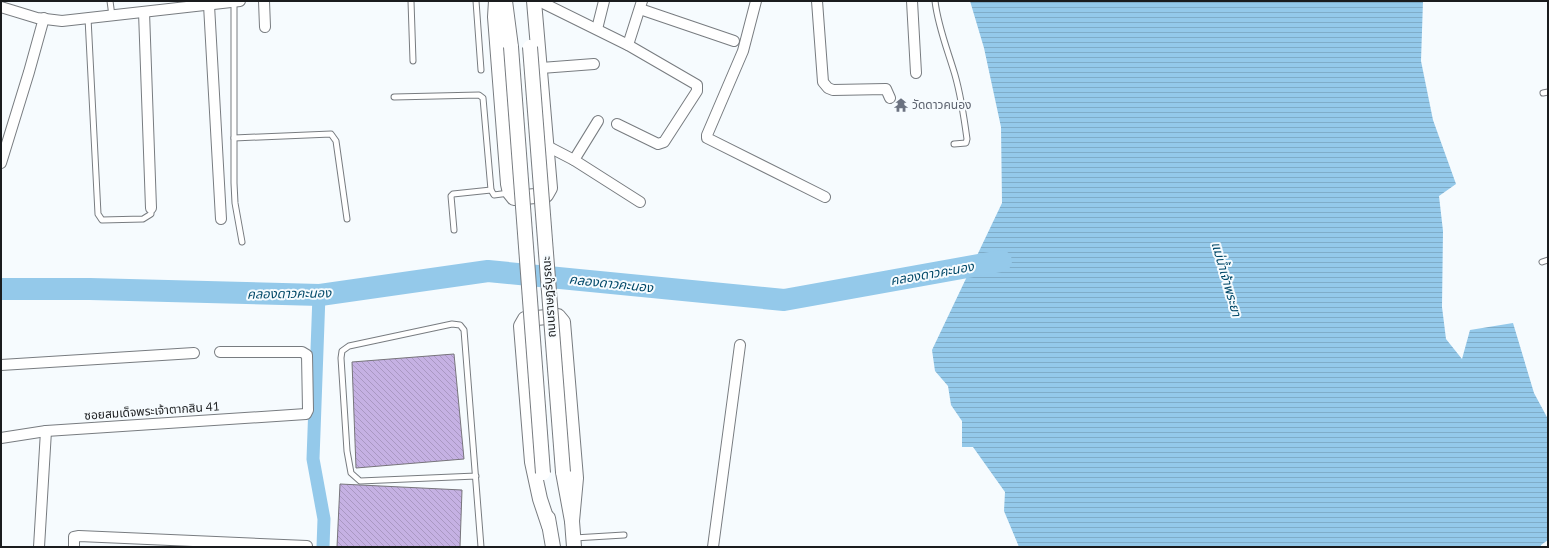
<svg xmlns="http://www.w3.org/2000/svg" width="1549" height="548" font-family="Lato,'Noto Sans Thai',sans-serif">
<defs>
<pattern id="water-rules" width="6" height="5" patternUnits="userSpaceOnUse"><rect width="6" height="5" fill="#94c9ea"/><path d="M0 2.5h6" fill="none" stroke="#7facc8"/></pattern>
<pattern id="building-back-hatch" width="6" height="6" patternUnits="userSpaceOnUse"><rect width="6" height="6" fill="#c5b1e3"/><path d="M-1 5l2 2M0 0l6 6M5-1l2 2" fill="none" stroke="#a998c2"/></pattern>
</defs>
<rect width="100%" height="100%" fill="#f6fbfe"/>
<!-- water -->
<polygon fill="url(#water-rules)" points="970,1 1423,1 1421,61 1433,120 1456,184 1439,196 1443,231 1442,307 1446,339 1462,359 1470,330 1513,323 1534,393 1548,419 1548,540 1541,545 1541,547 1019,547 1004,511 1005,492 973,447 962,447 962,421 951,405 948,386 935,371 932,350 1002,203 1001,127 984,48"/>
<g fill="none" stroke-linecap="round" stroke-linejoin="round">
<!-- canal -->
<polyline stroke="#94c9ea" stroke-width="13" points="319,295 313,459 324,519 323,547"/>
<!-- river -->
<polyline stroke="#94c9ea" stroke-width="22" points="1,289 90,289 320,295 488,271 784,300 1001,261"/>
</g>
<!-- building -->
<g fill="url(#building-back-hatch)" stroke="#77757b">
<polygon points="454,354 464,459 356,468 352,362"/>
<polygon points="340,484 462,490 460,547 337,547"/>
</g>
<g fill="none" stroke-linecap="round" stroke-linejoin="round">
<defs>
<g id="service">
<polyline points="110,1 112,16"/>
<polyline points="411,1 413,61"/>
<polyline points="476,1 481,70"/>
<path d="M935,1C938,27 948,51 955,75C961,96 964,117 967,139L966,143L954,144"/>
<polyline points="234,2 234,183 235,203 242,242"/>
<polyline points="88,18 98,214 102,220 143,219 151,214 151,208"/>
<polyline points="1543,93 1548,92"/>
<polyline points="394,97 479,95 483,98 491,190 494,195 509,193"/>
<polyline points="234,138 331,134 336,141 347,219"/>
<polyline points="454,230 451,196 453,194 491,190"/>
<polyline points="1542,262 1548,260"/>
<path d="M476,476L360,481L351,473L347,451L341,358L342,351L349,346L452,324L460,325L464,330C470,402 475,475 481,547"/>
<polyline points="574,538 624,535"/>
</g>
<g id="minor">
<polyline points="264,1 265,27"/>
<polyline points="539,1 628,45 697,85 697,91 664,142 658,144 617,124"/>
<polyline points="756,1 743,51 707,135 707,138 825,197"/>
<polyline points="817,1 823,82 828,88 833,90 886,89 890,98"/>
<polyline points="912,1 916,73"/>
<polyline points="209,5 221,219"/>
<polyline points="1,7 37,18 62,21 240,1"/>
<polyline points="640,9 734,41"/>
<polyline points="144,12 151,208"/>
<polyline points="597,29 604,1"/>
<polyline points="628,45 642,1"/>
<polyline points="541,68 594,64"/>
<polyline points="547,146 574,160 640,202"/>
<polyline points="574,160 598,121"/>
<polyline points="1,163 29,72 44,18"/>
<polyline points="1,365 194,353"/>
<polyline points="1,438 46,431 306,414 308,410 307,355 302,352 220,352"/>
<polyline points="39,547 46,431"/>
<polyline points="74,547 74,537 79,536 307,546"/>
<polyline points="713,547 740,345"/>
</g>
<g id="secondary">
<polyline points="496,1 495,17 508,184 510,193 514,198 546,195 550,188 534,1"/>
<polyline points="505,1 511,47"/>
<polyline points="563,472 572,521 574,547"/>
<polyline points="548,518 553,547"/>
<polyline points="549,526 540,499 532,462 521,326 525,319 558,316 563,322 576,478 572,521"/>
</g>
</defs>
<!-- service casing -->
<use href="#service" stroke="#787c80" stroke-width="7"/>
<!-- minor casing -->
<use href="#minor" stroke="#787c80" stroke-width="12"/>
<!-- secondary casing -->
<use href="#secondary" stroke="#787c80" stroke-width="16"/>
<!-- service -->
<use href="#service" stroke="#fff" stroke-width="5"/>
<!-- minor -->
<use href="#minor" stroke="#fff" stroke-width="10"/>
<!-- secondary -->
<use href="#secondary" stroke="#fff" stroke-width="14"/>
<defs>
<g id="secondary-bridge">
<polyline points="511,47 543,473"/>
<polyline points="530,47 563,472"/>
</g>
</defs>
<!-- secondary-bridge casing -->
<use href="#secondary-bridge" stroke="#787c80" stroke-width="16" stroke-linecap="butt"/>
<!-- secondary-bridge -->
<use href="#secondary-bridge" stroke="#fff" stroke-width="14"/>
</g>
<!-- icons -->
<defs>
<symbol id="temple-bare" viewBox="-9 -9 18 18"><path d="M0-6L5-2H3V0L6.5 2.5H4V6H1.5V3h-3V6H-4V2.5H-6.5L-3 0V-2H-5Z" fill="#6b7280" stroke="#f6fbfe" stroke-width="2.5" paint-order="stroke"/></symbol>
</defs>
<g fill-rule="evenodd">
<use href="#temple-bare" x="891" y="95" width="20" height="20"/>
</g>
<g text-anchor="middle" stroke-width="4" stroke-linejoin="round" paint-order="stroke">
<!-- worship labels -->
<g font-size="12" fill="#5b616d" stroke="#f6fbfe" text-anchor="start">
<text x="912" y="109">วัดดาวคนอง</text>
</g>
<!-- street labels -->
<g font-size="12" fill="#1a1c1e" stroke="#f6fbfe">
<text transform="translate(549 297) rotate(-94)" y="4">ถนนราษฎร์บูรณะ</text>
<text transform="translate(152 411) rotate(-4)" y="4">ซอยสมเด็จพระเจ้าตากสิน 41</text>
</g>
<!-- water labels -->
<g font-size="13" font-style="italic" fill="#014868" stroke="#f6fbfe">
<text transform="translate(932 273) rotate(-10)" y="5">คลองดาวคะนอง</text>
<text transform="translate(1227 279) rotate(74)" y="5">แม่น้ำเจ้าพระยา</text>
<text transform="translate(611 283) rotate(6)" y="5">คลองดาวคะนอง</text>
<text transform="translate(289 293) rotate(-1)" y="5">คลองดาวคะนอง</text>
</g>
</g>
<!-- border -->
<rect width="1549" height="548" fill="none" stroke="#1a1c1e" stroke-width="4"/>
</svg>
